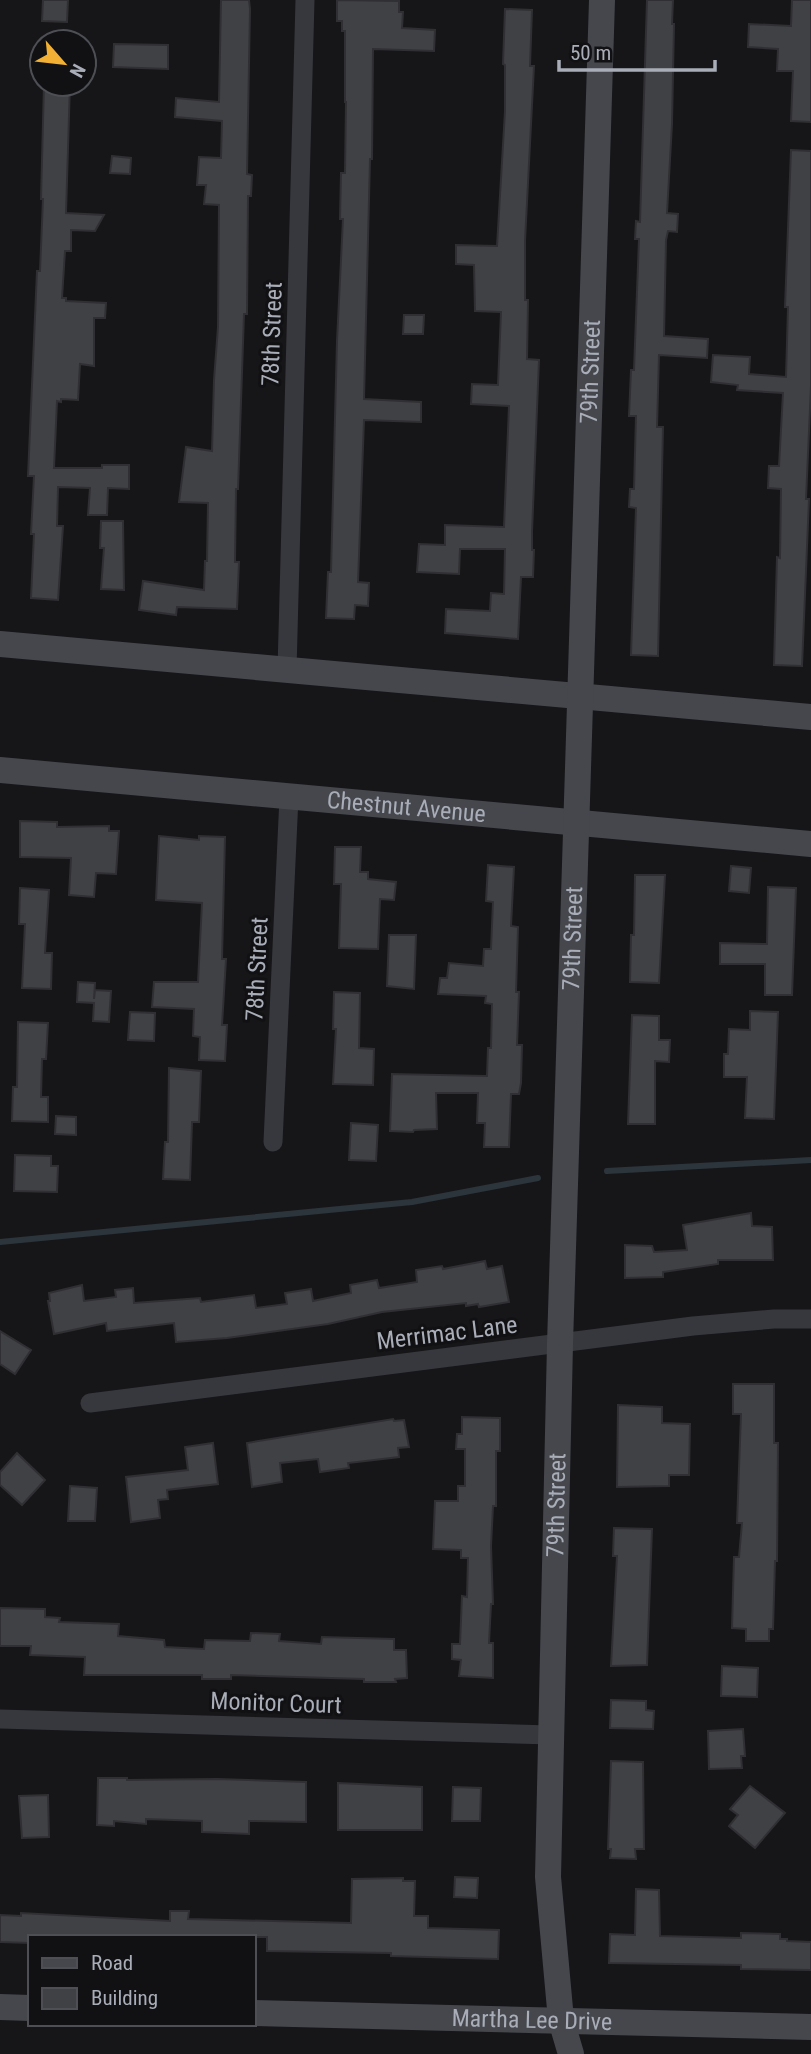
<svg xmlns="http://www.w3.org/2000/svg" width="811" height="2054" font-family="'Roboto Condensed',sans-serif">
<rect width="100%" height="100%" fill="#161618"/>
<g fill="none" stroke-linecap="round" stroke-linejoin="round">
<!-- stream -->
<g stroke="#2c353c" stroke-width="6">
<polyline points="607,1171 811,1160"/>
<polyline points="0,1242 412,1202 538,1178"/>
</g>
</g>
<!-- building -->
<g fill="#404145" stroke="#303034" stroke-width="2">
<polygon points="43,0 68,0 67,22 42,21"/>
<polygon points="221,0 249,0 250,9 247,174 252,175 251,196 248,196 247,314 244,314 238,489 236,489 235,562 239,562 237,609 177,607 176,615 139,610 143,581 204,590 205,561 207,561 208,503 179,502 186,447 212,451 214,380 218,327 219,205 204,204 206,185 197,185 199,157 221,158 222,121 175,117 176,98 219,102"/>
<polygon points="337,0 399,1 399,12 403,12 402,28 435,30 434,51 373,49 372,159 370,159 364,399 421,402 421,422 364,420 358,582 369,583 368,606 355,605 354,619 326,618 328,572 331,572 337,341 343,219 340,219 341,173 345,173 346,102 345,102 345,31 342,31 342,21 337,21"/>
<polygon points="647,0 673,0 672,24 674,24 672,124 667,213 678,214 677,232 668,231 666,240 664,336 708,339 707,358 659,355 657,427 663,427 658,656 631,655 636,508 629,507 630,489 634,489 636,416 629,416 631,370 634,370 639,239 635,239 636,221 640,222"/>
<polygon points="792,0 811,0 811,122 791,121 793,71 777,71 778,49 748,47 749,24 791,26"/>
<polygon points="505,9 532,10 530,66 534,66 525,241 525,300 528,300 527,359 539,360 532,532 532,550 534,550 533,577 521,577 518,639 445,633 446,609 490,611 491,593 504,594 505,549 460,549 459,574 417,572 419,544 445,545 445,525 504,527 509,406 471,404 472,384 498,385 501,312 475,311 474,265 456,264 456,245 497,246 505,111 505,65 503,64"/>
<polygon points="114,44 168,45 168,69 113,67"/>
<polygon points="44,84 70,84 66,213 104,215 95,231 71,230 71,251 65,251 62,298 66,298 66,301 106,303 105,318 94,318 94,366 80,364 78,400 61,399 61,402 57,401 54,468 102,468 102,465 129,465 129,489 108,488 107,515 88,515 90,488 58,487 57,526 63,526 58,600 31,598 34,534 31,534 34,476 28,476 37,271 40,271 43,199 41,199"/>
<polygon points="791,150 811,151 811,386 806,499 809,499 802,666 774,665 777,557 780,558 781,489 768,488 769,466 779,466 783,393 737,390 738,385 711,382 713,355 750,357 749,374 786,377 788,307 785,307"/>
<polygon points="112,156 131,158 130,174 110,173"/>
<polygon points="404,315 424,315 423,334 403,334"/>
<polygon points="101,521 123,521 124,590 101,589 104,548 100,548"/>
<polygon points="20,821 57,822 57,827 109,826 109,831 119,831 116,874 96,873 94,897 69,895 71,858 20,857"/>
<polygon points="159,836 199,840 199,836 225,837 222,959 226,959 222,1025 227,1025 225,1061 199,1060 200,1037 193,1036 194,1009 152,1007 154,982 198,982 202,903 156,900"/>
<polygon points="335,847 361,847 360,872 368,872 368,879 396,882 394,900 380,899 378,949 339,948 341,884 334,884"/>
<polygon points="488,865 514,867 511,926 518,927 516,992 519,992 517,1045 522,1045 521,1083 519,1094 511,1094 509,1147 484,1147 485,1123 477,1123 478,1093 436,1093 437,1129 414,1130 413,1132 390,1131 392,1074 487,1076 488,1048 491,1048 492,1004 485,1003 486,996 438,994 440,978 447,978 449,963 483,966 484,949 491,949 493,902 486,901"/>
<polygon points="731,866 751,868 749,893 729,891"/>
<polygon points="635,875 665,875 659,983 630,982 631,935 634,935"/>
<polygon points="768,887 796,888 792,995 765,995 765,964 720,964 720,943 767,944"/>
<polygon points="20,888 49,890 45,953 52,953 51,989 22,988 25,924 19,924"/>
<polygon points="389,935 416,935 414,989 387,986"/>
<polygon points="78,982 95,983 94,999 95,990 111,991 109,1022 93,1021 94,1003 77,1002"/>
<polygon points="334,992 360,993 359,1048 374,1049 373,1085 333,1084 336,1029 333,1029"/>
<polygon points="750,1011 778,1012 774,1119 745,1118 747,1077 724,1077 724,1054 728,1054 729,1029 750,1030"/>
<polygon points="130,1012 155,1013 154,1041 128,1040"/>
<polygon points="632,1015 659,1016 659,1040 670,1040 669,1062 655,1061 655,1124 628,1124"/>
<polygon points="18,1022 48,1023 46,1059 42,1059 41,1097 48,1097 48,1122 12,1121 13,1087 17,1087"/>
<polygon points="169,1068 201,1071 199,1122 192,1122 190,1180 163,1179 165,1142 168,1142"/>
<polygon points="56,1116 76,1117 76,1135 55,1134"/>
<polygon points="351,1123 378,1125 376,1161 349,1160"/>
<polygon points="15,1155 51,1156 51,1166 58,1166 57,1192 14,1191"/>
<polygon points="751,1213 752,1226 772,1227 773,1260 718,1260 718,1264 663,1272 663,1277 625,1278 625,1245 652,1246 654,1252 687,1250 683,1225"/>
<polygon points="485,1261 487,1269 502,1266 509,1302 479,1307 478,1304 466,1306 466,1303 382,1312 328,1324 227,1338 176,1342 174,1323 107,1331 106,1323 54,1334 48,1301 50,1301 49,1293 82,1285 84,1301 116,1297 115,1290 133,1288 134,1303 200,1298 201,1302 254,1295 256,1308 287,1304 285,1293 311,1289 313,1301 351,1293 350,1285 377,1280 379,1288 417,1282 416,1270 442,1266 443,1269"/>
<polygon points="0,1331 31,1350 15,1374 0,1364"/>
<polygon points="733,1384 774,1384 774,1443 778,1443 777,1561 775,1561 773,1629 769,1629 769,1641 746,1641 746,1629 732,1628 734,1557 739,1557 742,1523 737,1523 741,1414 733,1414"/>
<polygon points="618,1405 662,1407 662,1423 690,1424 689,1475 669,1475 669,1486 617,1487"/>
<polygon points="462,1417 500,1418 500,1451 496,1451 496,1506 493,1506 491,1546 493,1604 491,1604 489,1643 493,1643 493,1678 459,1676 461,1660 452,1659 452,1644 460,1644 462,1596 467,1597 468,1558 461,1558 461,1550 433,1549 435,1501 458,1501 458,1486 465,1486 465,1449 456,1449 457,1434 462,1434"/>
<polygon points="393,1419 394,1421 404,1420 409,1447 398,1448 399,1457 348,1463 349,1468 320,1472 318,1459 280,1463 282,1482 252,1487 247,1443"/>
<polygon points="213,1443 218,1484 167,1490 168,1499 158,1500 160,1518 131,1522 126,1477 188,1470 185,1447"/>
<polygon points="17,1453 45,1480 22,1505 0,1485 0,1472"/>
<polygon points="70,1486 97,1488 95,1521 68,1521"/>
<polygon points="614,1528 652,1529 647,1665 611,1666 617,1556 613,1556"/>
<polygon points="0,1608 45,1609 45,1617 60,1618 59,1622 119,1624 118,1636 164,1640 165,1647 204,1649 205,1640 250,1641 251,1633 280,1634 279,1641 321,1644 322,1637 394,1639 394,1650 406,1650 407,1678 395,1679 396,1682 364,1682 364,1679 231,1675 231,1679 202,1679 202,1675 84,1675 85,1657 30,1655 31,1646 0,1646"/>
<polygon points="722,1666 758,1668 757,1697 721,1696"/>
<polygon points="611,1700 646,1701 646,1710 654,1711 653,1729 610,1728"/>
<polygon points="743,1729 745,1756 741,1756 742,1768 709,1769 708,1731"/>
<polygon points="611,1761 643,1762 644,1849 635,1849 636,1859 610,1858 611,1849 608,1849"/>
<polygon points="98,1778 127,1778 127,1780 217,1779 306,1782 306,1822 249,1821 249,1834 202,1832 202,1821 146,1819 146,1824 114,1821 114,1826 97,1825"/>
<polygon points="338,1783 422,1787 422,1830 338,1830"/>
<polygon points="750,1786 785,1813 755,1848 729,1826 738,1815 730,1809"/>
<polygon points="453,1787 481,1788 480,1821 452,1821"/>
<polygon points="48,1795 49,1837 22,1838 19,1796"/>
<polygon points="455,1877 478,1878 477,1898 454,1897"/>
<polygon points="403,1878 403,1881 415,1881 414,1916 428,1916 428,1928 499,1930 498,1959 391,1956 391,1953 267,1951 267,1937 30,1937 30,1943 0,1942 0,1915 21,1916 21,1913 170,1921 170,1911 189,1911 188,1919 351,1923 352,1879"/>
<polygon points="636,1889 659,1890 660,1936 741,1938 741,1933 780,1934 780,1939 787,1939 787,1941 811,1942 811,1970 741,1969 741,1965 609,1963 610,1934 635,1935"/>
</g>
<g fill="none" stroke-linecap="round" stroke-linejoin="round">
<!-- street -->
<g stroke="#37383d" stroke-width="19">
<polyline points="287,670 305,0"/>
<polyline points="273,1142 289,797"/>
<polyline points="90,1403 693,1326 774,1319 811,1319"/>
<polyline points="0,1719 550,1735"/>
</g>
<!-- secondary -->
<g stroke="#45474d" stroke-width="26">
<polyline points="0,644 811,717"/>
<path id="s1" d="M0,770L811,844"/>
<polyline points="0,2007 30,2008"/>
<path id="s2" d="M254,2013L811,2027"/>
<path id="s3" d="M571,2054L561,2020L548,1877L560,1344L602,0"/>
</g>
</g>
<g text-anchor="middle" stroke-width="6" stroke-linejoin="round" paint-order="stroke">
<!-- street labels -->
<g font-size="24" fill="#a8adb8" stroke="#111113">
<text transform="translate(272 334) rotate(-88)" y="8">78th Street</text>
<text dy="8" stroke="none"><textPath href="#s3" startOffset="1685">79th Street</textPath></text>
<text dy="8" stroke="none"><textPath href="#s1" startOffset="408">Chestnut Avenue</textPath></text>
<text dy="8" stroke="none"><textPath href="#s3" startOffset="1118">79th Street</textPath></text>
<text transform="translate(257 969) rotate(-87)" y="8">78th Street</text>
<text transform="translate(447 1333) rotate(-7)" y="8">Merrimac Lane</text>
<text dy="8" stroke="none"><textPath href="#s3" startOffset="551">79th Street</textPath></text>
<text transform="translate(276 1703) rotate(2)" y="8">Monitor Court</text>
<text dy="8" stroke="none"><textPath href="#s2" startOffset="278">Martha Lee Drive</textPath></text>
</g>
</g>
<!-- legend -->
<rect x="28" y="1935" width="228" height="91" fill="#111113" stroke="#4d4f55" stroke-width="2"/>
<rect x="42" y="1958" width="35" height="10" fill="#45474d" stroke="#4d4f55" stroke-width="2"/>
<text x="91" y="1970" font-size="21" fill="#a8adb8">Road</text>
<rect x="42" y="1988" width="35" height="21" fill="#404145" stroke="#4d4f55" stroke-width="2"/>
<text x="91" y="2005" font-size="21" fill="#a8adb8">Building</text>
<!-- north arrow -->
<g transform="translate(63 63) rotate(118)"><circle r="33" fill="#111113" stroke="#4d4f55" stroke-width="2"/>
<path d="M0-5L12 26L0 18L-12 26Z" fill="#f2b134"/>
<text y="-10" font-size="19" font-weight="bold" text-anchor="middle" fill="#a8adb8">N</text>
</g>
<!-- scale -->
<path d="M559 60v10h156v-10" fill="none" stroke="#a8adb8" stroke-width="3.5"/>
<text x="570" y="60" font-size="21" fill="#a8adb8" stroke="#111113" stroke-width="5" paint-order="stroke">50 m</text>
</svg>
